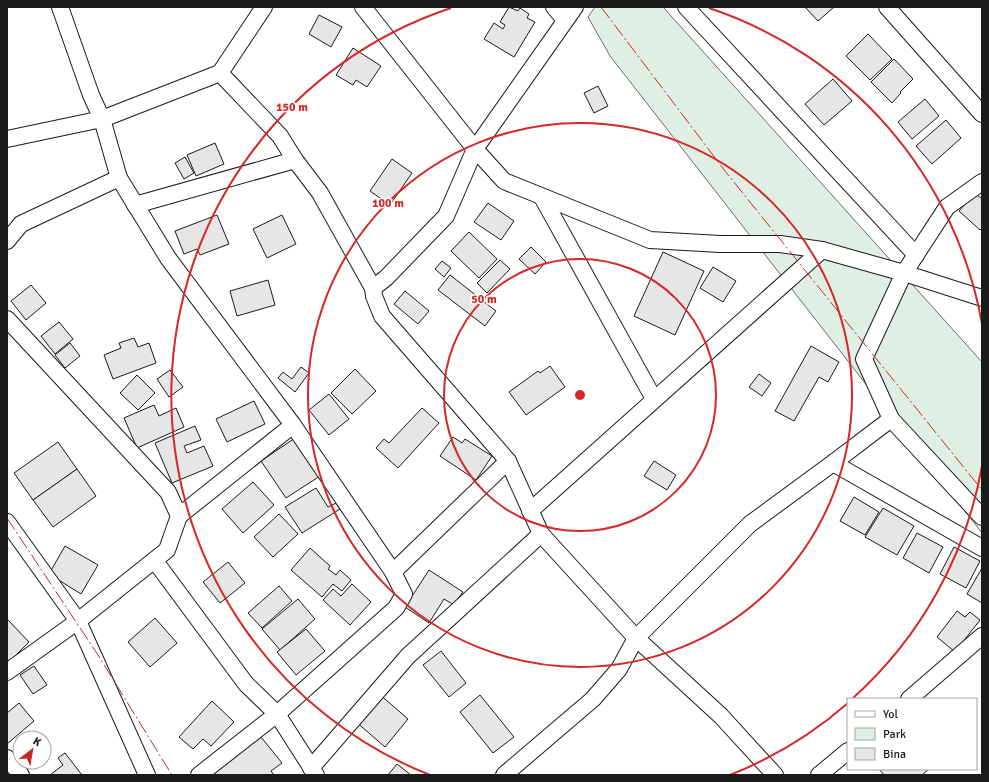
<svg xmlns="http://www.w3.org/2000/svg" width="989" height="782" font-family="Signika,sans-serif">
<rect width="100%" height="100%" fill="#fff"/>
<!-- green -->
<polygon fill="#e0efe3" stroke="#6a6a6a" points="595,7 663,7 982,362 982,533 610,56 588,17"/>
<!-- building -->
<g fill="#e6e6e6" stroke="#1a1a1a">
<polygon points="509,7 518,11 520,8 529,14 527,18 535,22 514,57 484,39 494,23 503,29 505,25 500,22"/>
<polygon points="805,7 834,7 818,21"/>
<polygon points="319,15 342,27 331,47 309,34"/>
<polygon points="868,34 892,59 870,80 846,56"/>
<polygon points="353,48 381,66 367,87 356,80 353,85 336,75"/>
<polygon points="894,59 913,79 900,92 901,93 892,103 871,82"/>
<polygon points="833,79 852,101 824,125 805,104"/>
<polygon points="598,86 608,106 594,113 584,93"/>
<polygon points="925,99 939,116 912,139 898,122"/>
<polygon points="946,120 961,138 932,164 916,146"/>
<polygon points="215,143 224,164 196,176 187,155"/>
<polygon points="185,157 194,173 184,179 175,163"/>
<polygon points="392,159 412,173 390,205 370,191"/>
<polygon points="975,193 982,199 982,228 980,230 959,211"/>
<polygon points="488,203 514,221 501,240 474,222"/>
<polygon points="217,215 229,244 200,255 197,249 184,254 175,231"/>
<polygon points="282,215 296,244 267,258 253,229"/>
<polygon points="469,232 497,259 479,278 451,251"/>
<polygon points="531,247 546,262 535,274 519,259"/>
<polygon points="663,252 704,271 675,335 634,316"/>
<polygon points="500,260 510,269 487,293 477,283"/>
<polygon points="442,261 451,268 444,277 435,269"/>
<polygon points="713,267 736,281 723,302 700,288"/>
<polygon points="450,275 496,311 485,326 438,290"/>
<polygon points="268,280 275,305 237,316 230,291"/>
<polygon points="31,285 46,303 26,320 11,301"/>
<polygon points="405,291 429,311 418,324 394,304"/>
<polygon points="59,322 73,339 55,354 41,336"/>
<polygon points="134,338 138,347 149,343 156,363 113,379 104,355 121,348 119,343"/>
<polygon points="70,343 80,356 65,368 55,355"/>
<polygon points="811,346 839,362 828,382 819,377 794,421 775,411"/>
<polygon points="550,366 565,387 526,415 509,392 538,371 540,373"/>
<polygon points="301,367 309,373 295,392 278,378 283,372 292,379"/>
<polygon points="355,369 376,391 352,414 331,393"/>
<polygon points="170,370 183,387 169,397 157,379"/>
<polygon points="759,374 771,383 762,396 749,387"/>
<polygon points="137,375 155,393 138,410 120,393"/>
<polygon points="329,394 349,419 329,435 309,410"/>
<polygon points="254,401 265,424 227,442 216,419"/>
<polygon points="154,405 159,416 176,408 184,427 137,448 124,418"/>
<polygon points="422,408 439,423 398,468 376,448 384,439 389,443"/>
<polygon points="195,426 201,440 184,446 187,453 204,446 213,466 172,483 155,443"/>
<polygon points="453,437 462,443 465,439 492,456 476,480 440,456"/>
<polygon points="295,438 320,476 286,498 261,461"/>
<polygon points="58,442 77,469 33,500 14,473"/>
<polygon points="654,461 676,475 667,490 644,476"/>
<polygon points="77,469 96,496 53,527 33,500"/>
<polygon points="253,482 274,505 243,533 222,509"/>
<polygon points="316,488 328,507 336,503 340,509 302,533 285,507"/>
<polygon points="854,497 879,512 865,535 840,521"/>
<polygon points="883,508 914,526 897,555 865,537"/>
<polygon points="279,514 298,534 273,557 254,537"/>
<polygon points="917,533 943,547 929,573 903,558"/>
<polygon points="65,546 98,565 81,594 49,574"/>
<polygon points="954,547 980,561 966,588 940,574"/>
<polygon points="310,548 330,566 328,569 336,575 340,570 351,580 342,591 333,584 322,597 291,570"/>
<polygon points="228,562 245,583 220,603 203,582"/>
<polygon points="982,568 982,603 967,594"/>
<polygon points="429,570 463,592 454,605 444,599 429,623 405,607"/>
<polygon points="352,584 371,602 350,625 323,600 333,589 341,596"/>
<polygon points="279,586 292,601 262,628 248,613"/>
<polygon points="298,599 315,619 280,650 262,629"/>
<polygon points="957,611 965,617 970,612 980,620 955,652 937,637"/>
<polygon points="155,618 177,643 150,667 128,642"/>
<polygon points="7,619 29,642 7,664"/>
<polygon points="306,629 325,651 296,675 277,652"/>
<polygon points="441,651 466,683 449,697 423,665"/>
<polygon points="34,666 47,685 33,694 20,675"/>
<polygon points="378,693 408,719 385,747 355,721"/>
<polygon points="480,695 514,737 493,753 460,712"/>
<polygon points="212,701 234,722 211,746 203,739 193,749 179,737"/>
<polygon points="19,703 34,721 7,744 7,713"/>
<polygon points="261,737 282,763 271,771 274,775 212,775"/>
<polygon points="65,753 82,775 50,775 63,765 58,758"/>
<polygon points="397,764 411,775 388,775"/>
<polygon points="879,769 929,769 922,775 884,775"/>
</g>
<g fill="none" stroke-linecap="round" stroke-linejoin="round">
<defs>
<g id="street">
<polyline points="60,7 91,95 102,119 119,178 168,258 293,425 393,572"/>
<polyline points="363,7 475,149 504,181 650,240 720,244 780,244 822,250 904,273 982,298"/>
<polyline points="554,7 565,20"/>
<polyline points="686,7 916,255"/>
<polyline points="887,7 982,114"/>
<polyline points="220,73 280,136 295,160 320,193 373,288 374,296 382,316 508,461 541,534 636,638 721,716 775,775"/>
<polyline points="7,139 102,119 220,73 264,7"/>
<polyline points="982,182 947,207 904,273 864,359 891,419 982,517"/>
<polyline points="542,197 654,399"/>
<polyline points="135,205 295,160"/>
<polyline points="7,241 21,224 119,178"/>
<polyline points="373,288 386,278 446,216 475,149 575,7"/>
<polyline points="7,319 168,492 179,516 167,550 78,621 7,672"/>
<polyline points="833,463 982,548"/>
<polyline points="530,511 822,250"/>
<polyline points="179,516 293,425"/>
<polyline points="7,522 78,621 147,775"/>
<polyline points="155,561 246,684 277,714 316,775"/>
<polyline points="909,699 982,636"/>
<polyline points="7,758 21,775"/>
<polyline points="311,768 408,656 541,534"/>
<polyline points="199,775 277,714 396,608 404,594 393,572 508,461"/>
<polyline points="504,775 593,699 619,669 636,638 750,524 833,463 891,419"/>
<polyline points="819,775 848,751"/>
</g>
</defs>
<!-- street casing -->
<use href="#street" stroke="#1a1a1a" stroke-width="18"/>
<!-- street -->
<use href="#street" stroke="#fff" stroke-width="16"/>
<!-- power -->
<g stroke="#c62828" stroke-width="1" stroke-dasharray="14 3 2 3" stroke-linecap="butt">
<polyline points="601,7 725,171 982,490"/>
<polyline points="7,518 98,655 172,775"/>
</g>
</g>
<!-- distance rings -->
<g fill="none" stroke="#d62828" stroke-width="2">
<circle cx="580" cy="395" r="136"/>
<circle cx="580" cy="395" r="272"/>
<path d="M982 466A408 408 0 0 1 853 698M848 703A408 408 0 0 1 730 775M430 775A408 408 0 0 1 451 8M709 8A408 408 0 0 1 982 324"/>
</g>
<circle cx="580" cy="395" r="6" fill="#d62828" stroke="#fff" stroke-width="2"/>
<g font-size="12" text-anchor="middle" font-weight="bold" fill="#d62828" stroke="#fff" stroke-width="3" stroke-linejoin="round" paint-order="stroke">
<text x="292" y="111">150 m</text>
<text x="388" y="207">100 m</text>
<text x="484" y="303">50 m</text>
</g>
<!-- border -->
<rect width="989" height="782" fill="none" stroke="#1a1a1a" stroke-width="16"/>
<!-- legend -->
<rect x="847" y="698" width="130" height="72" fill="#ffffff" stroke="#a3a3a3"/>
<rect x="855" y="711" width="20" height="6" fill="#ffffff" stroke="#a3a3a3"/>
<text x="883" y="718" font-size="12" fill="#1a1a1a">Yol</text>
<rect x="855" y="728" width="20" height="12" fill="#e0efe3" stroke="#a3a3a3"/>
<text x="883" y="738" font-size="12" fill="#1a1a1a">Park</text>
<rect x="855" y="748" width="20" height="12" fill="#e6e6e6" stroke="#a3a3a3"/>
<text x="883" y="758" font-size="12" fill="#1a1a1a">Bina</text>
<!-- north arrow -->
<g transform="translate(32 750) rotate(31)"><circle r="19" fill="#ffffff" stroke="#a3a3a3"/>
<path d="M0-3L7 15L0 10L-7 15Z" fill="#c62828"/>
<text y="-6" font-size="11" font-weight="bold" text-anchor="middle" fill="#1a1a1a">K</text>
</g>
</svg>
